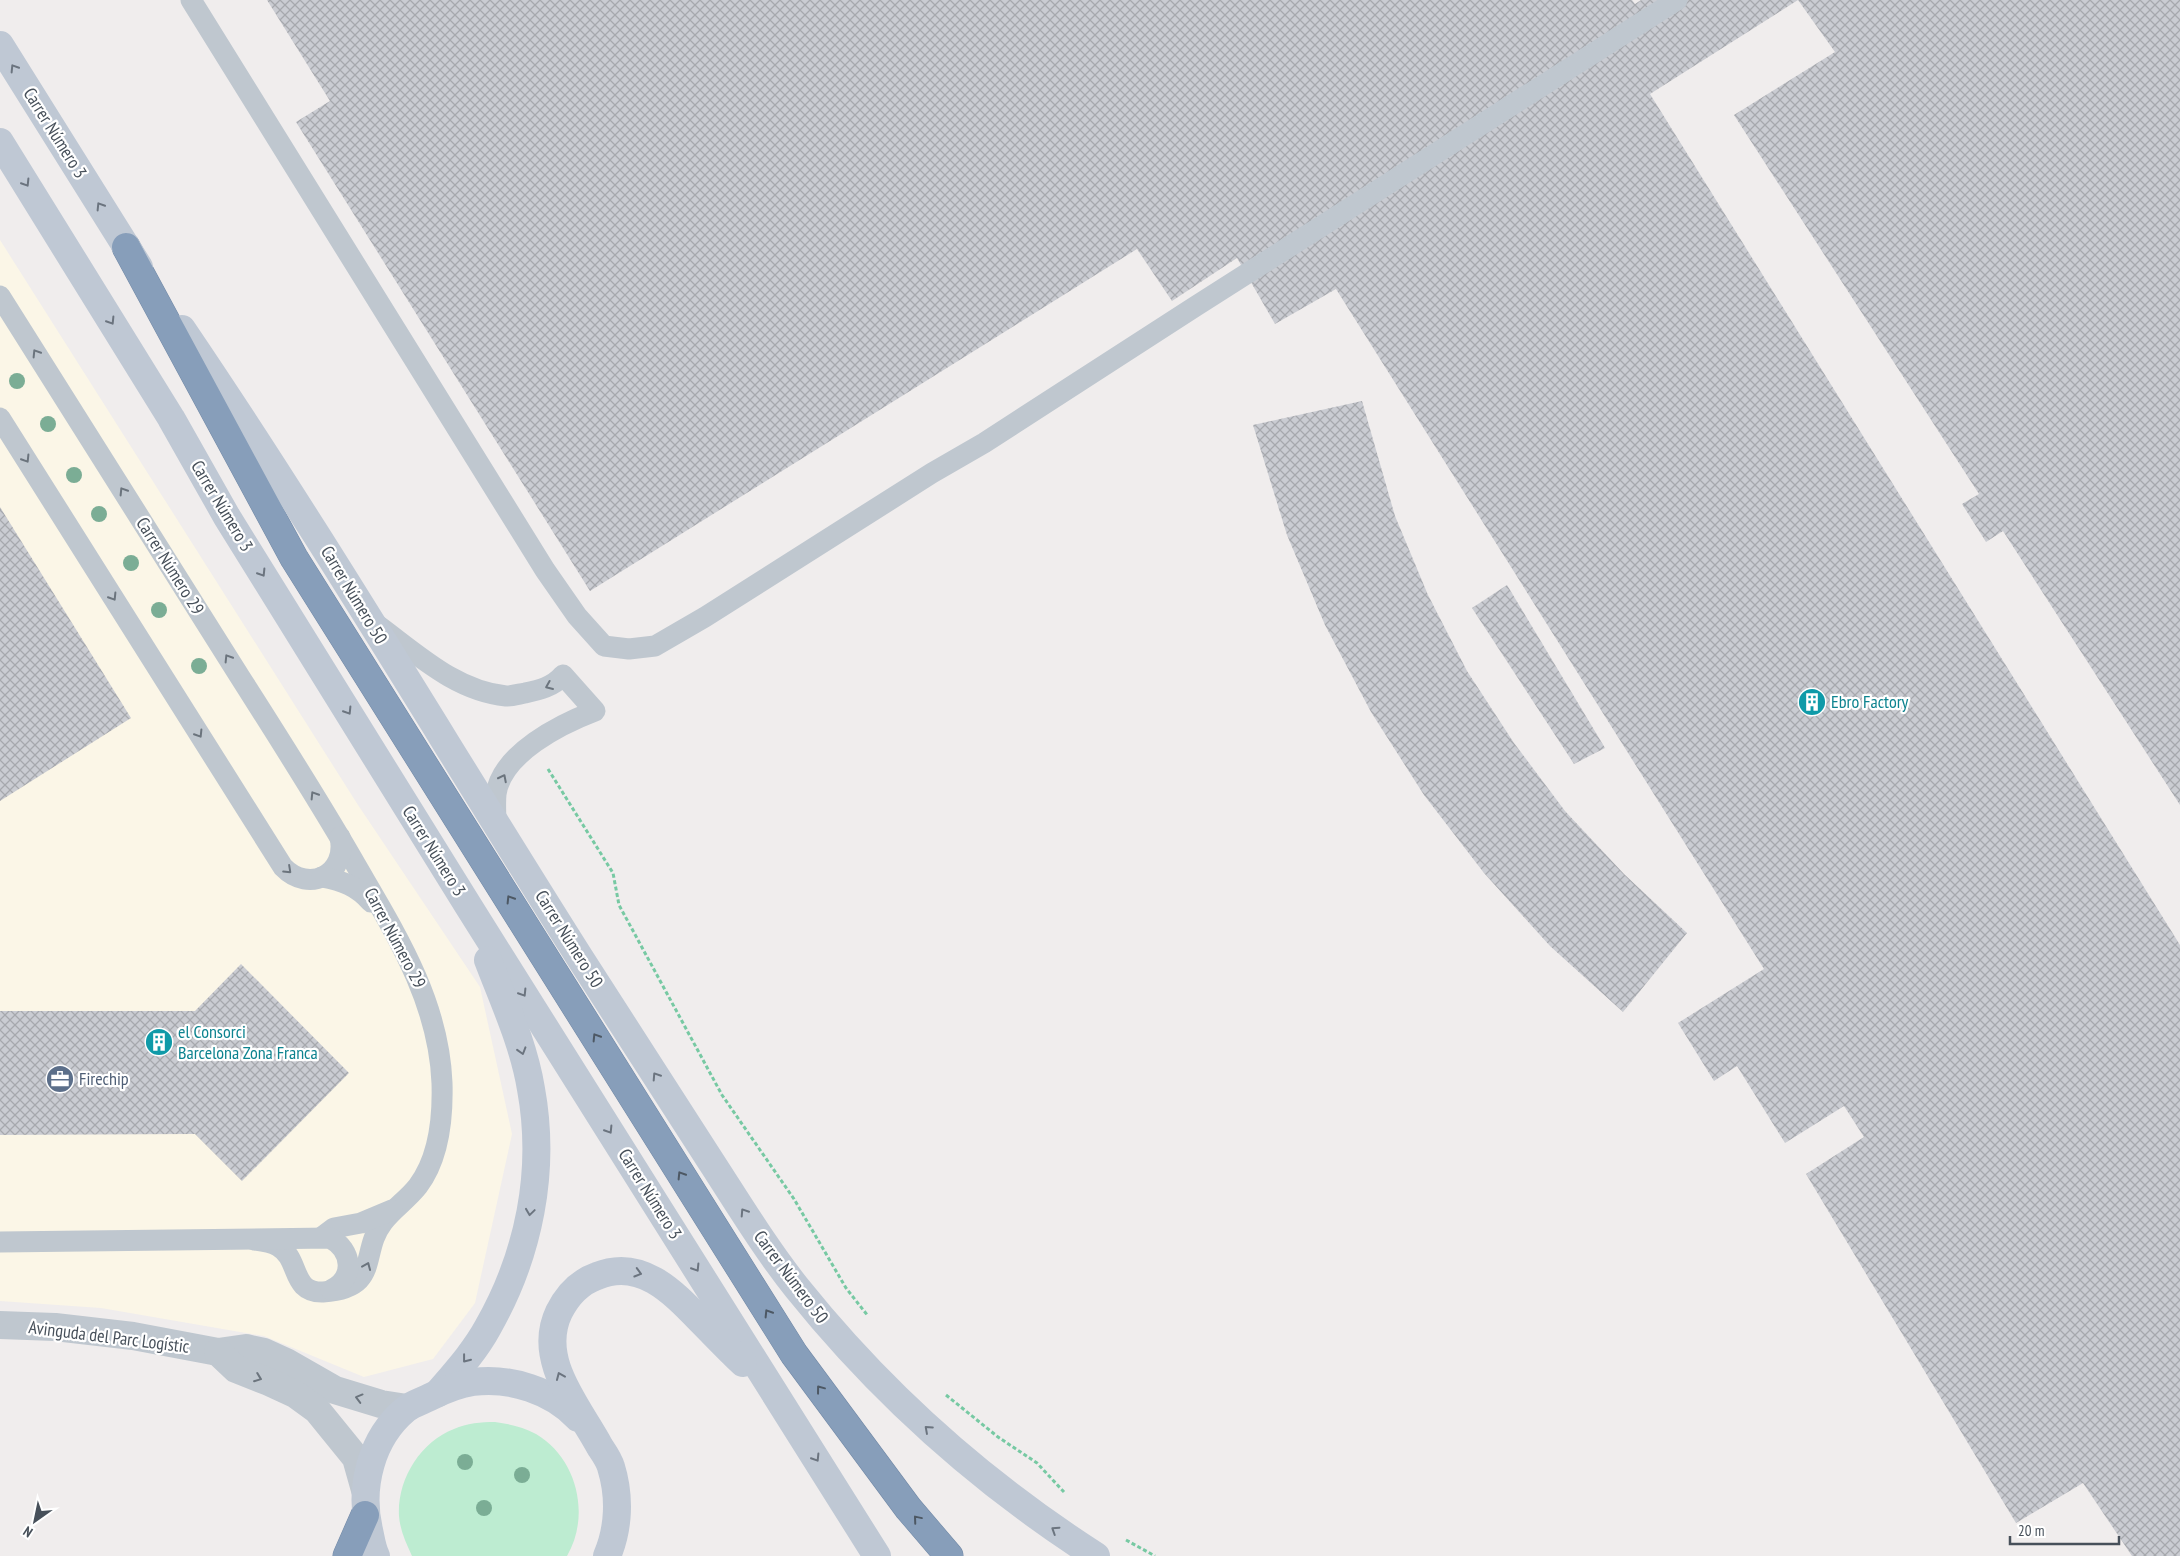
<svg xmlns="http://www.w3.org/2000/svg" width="2180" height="1556" font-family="'PT Sans Narrow',sans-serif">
<defs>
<pattern id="building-cross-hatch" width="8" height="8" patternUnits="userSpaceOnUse" patternTransform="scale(1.25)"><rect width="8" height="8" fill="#caccd2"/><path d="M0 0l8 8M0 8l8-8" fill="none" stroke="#a6a8ad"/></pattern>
</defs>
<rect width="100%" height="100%" fill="#f0eded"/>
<!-- commercial -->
<polygon fill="#fbf6e7" points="0,240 358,805 480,987 512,1134 475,1303 433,1359 364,1377 264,1336 101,1308 0,1301"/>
<!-- grass -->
<path fill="#bdecd1" d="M495,1422C510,1424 523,1427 536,1434C577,1458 591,1515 567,1556H412C406,1543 400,1530 399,1516C397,1480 420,1442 454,1429C467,1423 481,1422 495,1422Z"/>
<!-- building -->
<g fill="url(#building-cross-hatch)">
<polygon points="267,0 1632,0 1635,4 1641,0 1798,0 1650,94 2180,945 2180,1556 2132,1556 2083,1483 2016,1523 1806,1174 1864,1137 1844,1106 1785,1143 1737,1066 1714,1081 1678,1023 1764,969 1336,289 1275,324 1237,258 1172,301 1137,249 590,591 296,122 330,101"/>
<polygon points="1798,0 2180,0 2180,805 2003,531 1986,542 1962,504 1979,494 1734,115 1835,52"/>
<polygon points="1362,401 1395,516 1428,595 1467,671 1514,743 1565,811 1624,874 1687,933 1623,1012 1550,946 1484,873 1424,795 1371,712 1325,625 1287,535 1253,425"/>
<polygon points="0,507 131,718 0,801"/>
<polygon points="1507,585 1605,748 1574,764 1472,608"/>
<polygon points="241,964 349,1073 242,1181 195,1134 0,1135 0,1011 195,1011"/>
</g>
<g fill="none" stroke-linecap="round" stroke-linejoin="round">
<defs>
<g id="highway">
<polyline points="126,247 294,558 794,1354 908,1508 949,1556"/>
<polyline points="347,1556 365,1515"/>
</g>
</defs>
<!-- highway casing -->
<use href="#highway" stroke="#7289a6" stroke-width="29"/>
<!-- path -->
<g stroke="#77c9a3" stroke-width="3" stroke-dasharray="4 2.5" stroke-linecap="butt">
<polyline points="548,769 613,873 619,905 722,1095 794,1199 846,1288 868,1316"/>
<polyline points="946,1395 998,1437 1037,1463 1064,1492"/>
<polyline points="1126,1540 1155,1556"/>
</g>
<!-- lane -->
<g stroke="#bfc7cf" stroke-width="21">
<polyline points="191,0 545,570 577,616 604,646 629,649 655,646 705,617 932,473 984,443 1196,306 1677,0"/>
<path d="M0,296C80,423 160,550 240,677C280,740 320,802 357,867C396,934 439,1002 442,1083C443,1117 440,1157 418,1186C408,1199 393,1209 383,1222C359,1253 382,1288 323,1292C290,1293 301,1259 278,1246C271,1242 262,1241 254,1240"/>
<path d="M0,418L283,867C309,894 348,874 340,837"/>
<path d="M376,624C416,653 455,691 506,696C512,696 519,694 525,693C539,690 553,687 563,675L595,711C561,724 502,753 496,794C495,804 496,815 496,825"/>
<path d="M322,877C343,881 357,886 371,902"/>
<polyline points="322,1237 334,1228 361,1223 392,1210"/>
<path d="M0,1242L330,1238C352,1250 356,1278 331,1290"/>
</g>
<!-- street -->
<g stroke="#bfc7cf" stroke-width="28">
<polyline points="0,1325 55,1327 133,1336 218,1352 246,1348 264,1352 286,1362 335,1390 381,1404 407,1408"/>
<polyline points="218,1352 236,1369 269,1382 295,1394 317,1410 356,1458 365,1490"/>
</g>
<!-- secondary -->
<g stroke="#bfc8d4" stroke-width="28">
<polyline points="0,45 139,267"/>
<polyline points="0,142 171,418 227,517 469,907 877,1556"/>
<path d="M182,329C321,534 447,748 580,958C623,1025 667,1093 710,1160C738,1203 765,1248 797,1288C882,1394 982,1483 1096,1556"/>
<path d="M438,1393C456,1372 475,1351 488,1327C529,1255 546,1171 531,1089C524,1045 504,1002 488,960"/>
<path d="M376,1556C372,1548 371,1539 369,1530C359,1487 371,1438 406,1409C412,1404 422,1401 430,1397C442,1391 459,1384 473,1382C510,1377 553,1391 578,1418"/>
<path d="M607,1556C619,1528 620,1496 611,1467C609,1460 604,1453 600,1447C578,1406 536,1360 559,1312C567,1296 580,1282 597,1276C640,1258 672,1291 700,1320C714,1334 728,1349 743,1363"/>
</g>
<!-- highway -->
<use href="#highway" stroke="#879eba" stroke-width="28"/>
</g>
<!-- trees -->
<g fill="#7bad95">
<circle cx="17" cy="381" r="8"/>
<circle cx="48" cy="424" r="8"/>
<circle cx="74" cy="475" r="8"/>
<circle cx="99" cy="514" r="8"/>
<circle cx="131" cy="563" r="8"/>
<circle cx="159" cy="610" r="8"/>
<circle cx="199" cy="666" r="8"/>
<circle cx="465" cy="1462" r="8"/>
<circle cx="522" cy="1475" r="8"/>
<circle cx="484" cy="1508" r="8"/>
</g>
<!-- one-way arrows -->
<defs><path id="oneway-chevron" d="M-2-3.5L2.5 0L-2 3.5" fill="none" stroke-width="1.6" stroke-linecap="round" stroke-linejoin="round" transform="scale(1.25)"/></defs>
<g stroke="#6b747f">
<use href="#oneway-chevron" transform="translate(14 68) rotate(-122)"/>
<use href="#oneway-chevron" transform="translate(26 183) rotate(58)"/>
<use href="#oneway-chevron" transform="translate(100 206) rotate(-122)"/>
<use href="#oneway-chevron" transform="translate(111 321) rotate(58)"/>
<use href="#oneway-chevron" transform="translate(262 573) rotate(58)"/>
<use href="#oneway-chevron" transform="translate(348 711) rotate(58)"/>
<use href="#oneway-chevron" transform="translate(523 993) rotate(58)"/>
<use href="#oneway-chevron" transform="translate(522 1051) rotate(73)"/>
<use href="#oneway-chevron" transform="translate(656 1076) rotate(-123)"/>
<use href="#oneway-chevron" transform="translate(609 1130) rotate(58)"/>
<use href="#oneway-chevron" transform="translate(530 1212) rotate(98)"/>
<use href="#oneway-chevron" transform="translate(744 1212) rotate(-123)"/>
<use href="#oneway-chevron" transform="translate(696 1268) rotate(58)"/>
<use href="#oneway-chevron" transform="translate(638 1273) rotate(16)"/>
<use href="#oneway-chevron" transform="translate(466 1359) rotate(128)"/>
<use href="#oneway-chevron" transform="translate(560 1376) rotate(-113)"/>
<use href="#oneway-chevron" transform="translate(928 1429) rotate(-138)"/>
<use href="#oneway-chevron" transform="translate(816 1458) rotate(58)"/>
<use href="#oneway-chevron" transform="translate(1055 1530) rotate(-147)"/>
</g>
<g stroke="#6b747d">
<use href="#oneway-chevron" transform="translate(36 353) rotate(-122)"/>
<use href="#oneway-chevron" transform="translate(26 459) rotate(58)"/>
<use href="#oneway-chevron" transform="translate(123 491) rotate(-122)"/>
<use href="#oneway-chevron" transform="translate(113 597) rotate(58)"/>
<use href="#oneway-chevron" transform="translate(228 658) rotate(-122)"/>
<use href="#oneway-chevron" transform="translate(549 686) rotate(157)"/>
<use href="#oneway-chevron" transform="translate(199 734) rotate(58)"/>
<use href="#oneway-chevron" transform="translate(503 778) rotate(-63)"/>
<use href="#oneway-chevron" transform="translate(314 795) rotate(-122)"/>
<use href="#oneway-chevron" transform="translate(288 870) rotate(43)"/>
<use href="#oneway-chevron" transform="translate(367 1266) rotate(-67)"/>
<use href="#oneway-chevron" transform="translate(258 1378) rotate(21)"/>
<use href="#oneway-chevron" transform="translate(359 1398) rotate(-165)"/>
</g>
<g stroke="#4d5864">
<use href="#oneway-chevron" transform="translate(510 899) rotate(-122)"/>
<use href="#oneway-chevron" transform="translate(596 1037) rotate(-122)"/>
<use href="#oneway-chevron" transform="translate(681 1175) rotate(-122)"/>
<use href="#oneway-chevron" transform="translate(768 1313) rotate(-122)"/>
<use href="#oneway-chevron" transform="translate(820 1389) rotate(-127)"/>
<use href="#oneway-chevron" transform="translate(917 1519) rotate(-130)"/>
</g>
<!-- icons -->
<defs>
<symbol id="building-disc" viewBox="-11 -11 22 22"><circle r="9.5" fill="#0f9aa8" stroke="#fff"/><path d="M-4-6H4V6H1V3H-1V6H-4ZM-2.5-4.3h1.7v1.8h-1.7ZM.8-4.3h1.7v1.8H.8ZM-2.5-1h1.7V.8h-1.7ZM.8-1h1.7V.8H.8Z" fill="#fff"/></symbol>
<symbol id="office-disc" viewBox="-11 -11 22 22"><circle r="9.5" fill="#5c6f8a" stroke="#fff"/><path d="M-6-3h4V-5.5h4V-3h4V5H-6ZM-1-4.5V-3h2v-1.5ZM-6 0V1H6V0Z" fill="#fff"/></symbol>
</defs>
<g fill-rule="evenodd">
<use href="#building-disc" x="1796" y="686" width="32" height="32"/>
<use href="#building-disc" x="143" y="1026" width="32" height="32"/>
<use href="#office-disc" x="44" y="1063" width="32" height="32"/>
</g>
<g text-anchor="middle" stroke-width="4.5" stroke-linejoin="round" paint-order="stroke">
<!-- street labels -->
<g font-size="18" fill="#47505a" stroke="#fff">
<text transform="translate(55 133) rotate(58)" y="6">Carrer Número 3</text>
<text transform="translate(222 506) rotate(59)" y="6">Carrer Número 3</text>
<text transform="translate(170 566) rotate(58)" y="6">Carrer Número 29</text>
<text transform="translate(354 595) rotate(59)" y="6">Carrer Número 50</text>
<text transform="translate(434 851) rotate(58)" y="6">Carrer Número 3</text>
<text transform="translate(395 938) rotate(62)" y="6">Carrer Número 29</text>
<text transform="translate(569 939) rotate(58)" y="6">Carrer Número 50</text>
<text transform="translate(650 1194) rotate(58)" y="6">Carrer Número 3</text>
<text transform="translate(791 1277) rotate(53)" y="6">Carrer Número 50</text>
<text transform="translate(109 1337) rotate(7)" y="6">Avinguda del Parc Logístic</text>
</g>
<!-- culture labels -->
<g font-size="18" fill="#0d838f" stroke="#fff" text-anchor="start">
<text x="1831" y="708">Ebro Factory</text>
<text x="178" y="1038">el Consorci<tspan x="178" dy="21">Barcelona Zona Franca</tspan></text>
</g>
<!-- service labels -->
<g font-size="18" fill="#4e5e75" stroke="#fff" text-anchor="start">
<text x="79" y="1085">Firechip</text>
</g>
</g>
<!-- north arrow -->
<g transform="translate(35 1521) rotate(213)" stroke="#ffffff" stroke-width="4" paint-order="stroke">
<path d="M0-4L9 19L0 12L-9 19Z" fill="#47505a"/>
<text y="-8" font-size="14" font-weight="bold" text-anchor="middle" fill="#47505a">N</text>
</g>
<!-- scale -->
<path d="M2010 1536v8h109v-8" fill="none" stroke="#47505a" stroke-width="2.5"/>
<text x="2018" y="1536" font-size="15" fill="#47505a" stroke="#ffffff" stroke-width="4" paint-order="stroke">20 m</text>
</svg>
